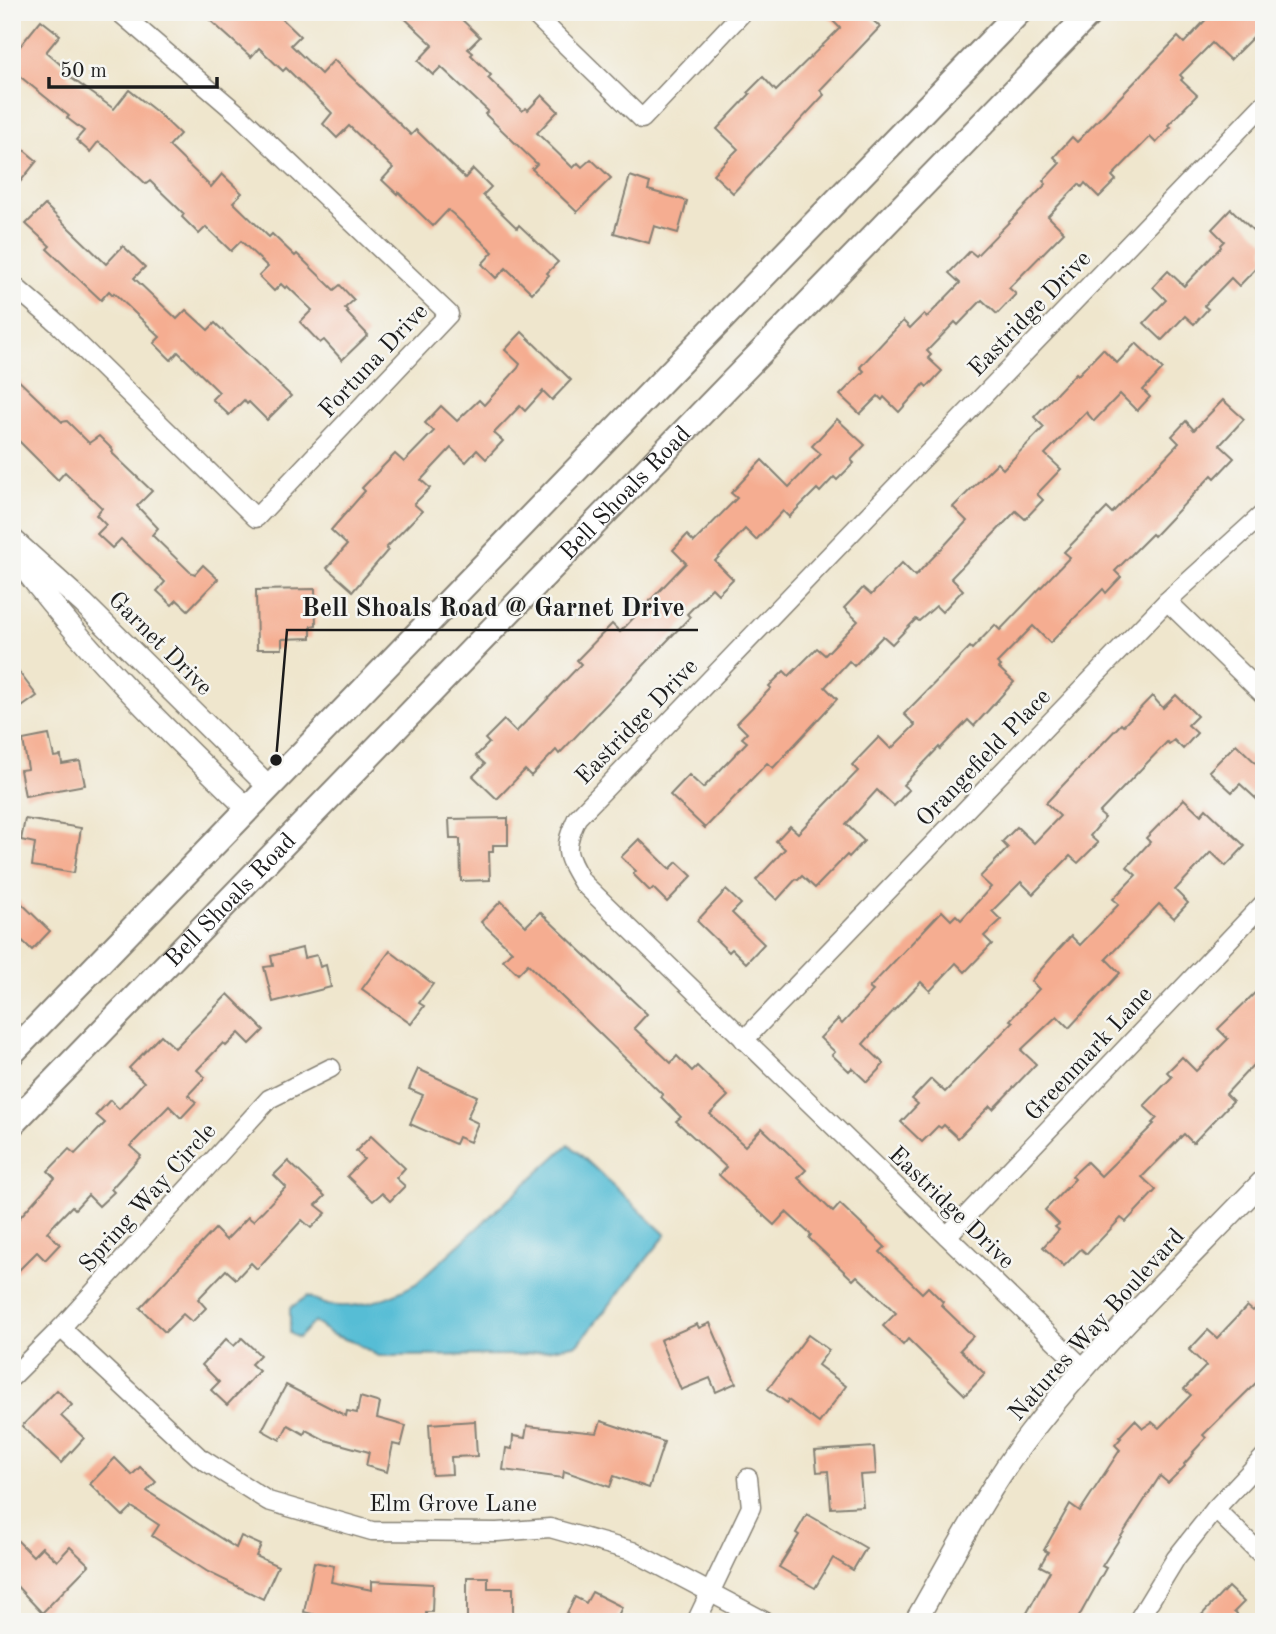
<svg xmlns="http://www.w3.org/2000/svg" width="1276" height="1634" font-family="'Old Standard TT',serif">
<rect width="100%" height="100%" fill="#f6f6f2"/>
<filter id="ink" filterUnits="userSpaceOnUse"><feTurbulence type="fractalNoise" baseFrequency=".0143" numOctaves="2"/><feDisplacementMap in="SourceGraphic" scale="14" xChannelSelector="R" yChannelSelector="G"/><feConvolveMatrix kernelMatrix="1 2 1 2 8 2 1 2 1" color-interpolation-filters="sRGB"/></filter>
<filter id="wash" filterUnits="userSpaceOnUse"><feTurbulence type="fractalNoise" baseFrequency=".00686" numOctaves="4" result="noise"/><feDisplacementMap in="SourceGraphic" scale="28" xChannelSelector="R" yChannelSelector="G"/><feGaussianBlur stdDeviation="1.57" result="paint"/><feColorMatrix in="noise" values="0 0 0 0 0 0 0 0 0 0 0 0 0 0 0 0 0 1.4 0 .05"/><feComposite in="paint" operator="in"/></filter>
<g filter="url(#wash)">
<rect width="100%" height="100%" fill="#efe6cd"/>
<!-- water -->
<path fill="#57bdd5" stroke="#3a6c78" stroke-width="2" d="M569,1144L666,1235L578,1344L519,1355L378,1356L356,1343L333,1335L314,1322L298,1338L290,1333V1308L308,1296C314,1299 321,1303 328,1305C359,1310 392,1297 417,1283Z"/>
<g id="blocks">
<!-- building -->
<g fill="#f5ad91">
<polygon points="201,12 275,12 300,36 291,45 321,74 334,60 411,135 416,130 465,178 473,169 491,187 483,195 517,228 519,225 558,262 547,273 549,275 532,293 506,268 496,278 482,264 493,252 453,214 448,210 433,226 398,192 397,194 382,180 393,168 349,126 337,138 323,124 332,113 286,68 283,71 259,48 251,57"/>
<polygon points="398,12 454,12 480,37 468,49 473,53 471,55 491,75 488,78 522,111 526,108 528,110 542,95 558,111 537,133 573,168 578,163 582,167 591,159 611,178 577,212 532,169 537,164 485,114 488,111 441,67 433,75 418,61 433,45"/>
<polygon points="824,12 864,12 880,27 820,90 824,95 733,193 713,174 738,149 717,129 750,94 748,92 763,77 776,91 840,28"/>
<polygon points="1213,12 1264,12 1264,26 1230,60 1212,43 1180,75 1183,78 1181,80 1197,95 1168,125 1171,127 1156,143 1150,137 1112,176 1116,180 1099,197 1085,183 1082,187 1079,184 1048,216 1064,232 1009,288 1016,294 997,314 982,300 958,325 955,322 927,351 931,355 928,358 942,371 927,387 924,384 899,412 884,397 882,400 878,396 860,414 840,395 864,371 860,367 903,321 910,328 924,314 927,317 960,283 949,273 970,251 976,256 1046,184 1043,181 1060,163 1054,157 1072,137 1077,142 1178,37 1184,43"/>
<polygon points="41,20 60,35 46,52 69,72 67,75 114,109 129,90 157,112 180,134 169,146 211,187 222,174 242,193 233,202 269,237 272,234 295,256 297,254 334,290 340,285 354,300 345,308 349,312 347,313 368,335 342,360 324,340 320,343 300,322 312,310 287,286 285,288 281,284 274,291 259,276 268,267 241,241 231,251 206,227 199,234 182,217 184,214 150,181 146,184 111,151 98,142 90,152 76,140 84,131 67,118 69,116 12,70 12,56"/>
<polygon points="12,140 37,161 12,192"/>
<polygon points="630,176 650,183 648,190 687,201 678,233 654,226 649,243 614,233"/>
<polygon points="45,205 106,264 123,246 145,267 134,278 177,319 186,310 208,330 215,323 291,396 267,420 249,402 247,404 244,400 229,415 212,399 219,392 178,352 171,360 154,343 160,337 114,293 113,295 109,291 101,300 47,249 50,246 26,224"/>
<polygon points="1231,209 1264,241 1264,260 1239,286 1231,278 1204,306 1208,309 1194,324 1185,316 1162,340 1144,323 1166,300 1153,287 1168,271 1184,286 1221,247 1220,245 1224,241 1212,229"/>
<polygon points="522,332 571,380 552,400 543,391 525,411 520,406 494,433 503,441 486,459 477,450 466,462 451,448 421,480 430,488 414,504 422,511 386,548 388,550 353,591 327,568 347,545 331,530 365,491 362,488 395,454 404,462 434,431 425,423 441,406 457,421 479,400 484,405 518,368 520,364 505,350"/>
<polygon points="1136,343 1163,369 1143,390 1150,397 1137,411 1120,394 1094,421 1086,412 1045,454 1061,469 1037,494 1043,500 1025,519 1016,511 951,578 963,590 942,612 936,606 919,621 916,619 892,644 883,636 854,666 849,661 825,687 837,699 773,768 767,763 705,828 670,795 689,775 703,788 747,742 742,738 747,733 737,723 771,688 769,686 784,671 789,676 817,648 825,655 858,621 844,608 863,588 871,595 902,563 915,576 943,547 967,521 953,507 997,463 1003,469 1044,427 1034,417 1076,373 1078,375 1103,349 1117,363"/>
<polygon points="12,374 62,422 67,421 89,443 99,436 113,450 112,453 152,491 137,506 158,528 152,535 190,572 195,574 203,565 218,579 188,610 177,600 172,605 157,591 165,582 121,539 112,548 97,534 106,525 96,515 102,508 65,472 58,480 12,434"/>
<polygon points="1223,400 1244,419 1220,445 1234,458 1215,478 1212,475 1154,536 1152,534 1115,571 1121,577 1106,593 1103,589 1050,643 1033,626 997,663 1001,666 999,668 1014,682 974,726 968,720 940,749 939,747 903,785 909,790 894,806 877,790 846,824 864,841 849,857 847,855 815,888 802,876 798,880 796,879 777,900 756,880 785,849 776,841 790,826 798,833 858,771 852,765 879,737 891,749 915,725 904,714 970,647 972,649 995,625 1000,630 1070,557 1064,552 1107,508 1112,513 1179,443 1172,436 1186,421 1194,430"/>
<polygon points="837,419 865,445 851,460 854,463 837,480 834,477 820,492 817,489 789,517 783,511 756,540 745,529 715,561 733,579 718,594 712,588 687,614 690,617 559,754 556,750 531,776 525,770 497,799 473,776 485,764 476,756 489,743 485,739 504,720 516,732 581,664 577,660 612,624 620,632 686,563 673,550 687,535 694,542 737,498 731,493 762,460 789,487 821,454 812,446"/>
<polygon points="315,589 316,625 311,626 311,638 282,639 282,649 257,649 256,590"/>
<polygon points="12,663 37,696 12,714"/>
<polygon points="1176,695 1197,716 1188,725 1197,733 1183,749 1174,740 1169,744 1167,742 1099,813 1105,818 1090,836 1098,843 1078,863 1070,856 1033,894 1021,882 992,911 1001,920 984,936 992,944 965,972 956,963 930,991 921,982 880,1025 863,1044 884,1064 867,1082 852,1068 849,1071 832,1055 835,1052 820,1038 838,1019 842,1024 873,991 869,988 942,911 951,920 956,915 961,920 991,887 980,877 1008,848 1002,842 1017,827 1034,843 1060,816 1046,803 1121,724 1123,726 1152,696 1163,708"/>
<polygon points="49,735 54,757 61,756 62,764 80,761 85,785 25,796 20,770 28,769 23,740"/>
<polygon points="1236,744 1264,771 1264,806 1240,784 1232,792 1209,771"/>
<polygon points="1184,799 1201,815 1206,809 1245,846 1226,866 1211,852 1175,890 1188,903 1174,918 1159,904 1140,924 1106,959 1120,973 1069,1028 1057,1016 1021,1050 1036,1064 993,1109 990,1106 958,1138 944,1125 941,1128 938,1126 922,1142 901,1122 918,1104 912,1099 931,1079 945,1092 1013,1022 1010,1020 1039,989 1031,981 1057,951 1071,936 1080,945 1119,904 1113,899 1136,875 1127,867 1150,842 1146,838"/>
<polygon points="508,818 508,845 493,845 493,852 489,852 490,880 461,881 460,839 450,839 449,819"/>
<polygon points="25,819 81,828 74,873 32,866 35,843 21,840"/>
<polygon points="639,839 670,869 677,862 692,876 667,902 653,888 650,891 633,874 636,871 621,857"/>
<polygon points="726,890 741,904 732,913 764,944 746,963 732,949 729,952 697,921"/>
<polygon points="12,894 50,931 32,950 12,931"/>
<polygon points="501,901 526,926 540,912 647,1014 634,1028 671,1063 677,1056 692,1071 697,1066 728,1096 710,1114 745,1146 762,1128 806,1170 798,1178 833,1212 840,1204 885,1247 880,1252 922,1293 928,1287 943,1302 941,1305 973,1336 960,1350 985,1374 965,1395 908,1339 903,1345 883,1326 896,1313 857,1276 853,1280 809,1238 811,1235 786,1212 774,1225 719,1175 726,1167 676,1121 681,1117 661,1097 663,1095 528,964 518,974 503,960 512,951 481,922"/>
<polygon points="302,948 304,958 317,955 320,967 326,965 331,987 273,1002 264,967 273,966 271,956"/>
<polygon points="390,951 433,984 419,1003 424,1006 411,1024 362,989"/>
<polygon points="1264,984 1264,1076 1253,1065 1226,1094 1233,1101 1193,1143 1184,1134 1142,1177 1156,1190 1126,1222 1121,1218 1087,1254 1081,1249 1064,1266 1043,1247 1059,1230 1055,1227 1059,1224 1045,1210 1075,1179 1072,1176 1087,1162 1101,1176 1154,1124 1152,1123 1157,1118 1144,1106 1172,1077 1167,1072 1182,1057 1196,1071 1228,1039 1218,1029"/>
<polygon points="228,994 264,1030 250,1044 239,1033 226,1046 223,1043 197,1070 205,1077 188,1095 196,1102 181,1118 169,1106 130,1146 141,1156 111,1189 114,1192 99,1206 88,1195 75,1209 72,1206 47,1232 60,1244 45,1260 37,1252 12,1277 12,1226 55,1178 48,1171 69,1149 75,1154 105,1123 96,1115 110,1100 119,1109 144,1082 129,1068 161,1035 175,1048"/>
<polygon points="418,1069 477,1096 467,1118 478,1123 470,1142 458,1137 455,1144 410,1124 423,1095 409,1089"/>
<polygon points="371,1136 405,1168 396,1178 405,1186 390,1201 382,1193 373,1201 347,1176 364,1159 356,1151"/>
<polygon points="288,1161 325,1196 316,1205 326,1213 311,1228 302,1220 257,1269 251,1263 236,1279 226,1270 198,1299 206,1308 192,1322 183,1314 165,1332 140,1308 215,1229 226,1240 248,1217 253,1221 286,1187 274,1175"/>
<polygon points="1264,1300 1264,1375 1203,1435 1206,1438 1193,1452 1194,1453 1184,1464 1185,1466 1168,1483 1160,1476 1102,1566 1106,1568 1076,1622 1022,1622 1050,1571 1040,1566 1048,1552 1044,1550 1070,1504 1080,1511 1120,1450 1115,1445 1121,1438 1119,1437 1135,1420 1143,1428 1152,1422 1159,1428 1191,1395 1184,1389 1206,1366 1189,1350 1208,1330 1217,1338 1247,1306 1253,1311"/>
<polygon points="710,1323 736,1383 716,1392 710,1378 681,1390 660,1340 697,1324 699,1328"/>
<polygon points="808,1335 829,1350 818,1365 846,1386 819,1423 788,1400 787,1403 768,1389"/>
<polygon points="242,1338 260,1355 251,1364 259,1371 227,1405 211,1390 219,1382 202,1365 226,1339 234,1346"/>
<polygon points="286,1385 346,1416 347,1411 357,1413 360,1397 380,1403 377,1418 406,1426 401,1446 393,1444 387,1472 366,1466 369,1452 325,1440 306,1430 304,1434 288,1425 280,1440 262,1430"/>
<polygon points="57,1390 72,1405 61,1416 84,1438 61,1463 22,1426"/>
<polygon points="475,1421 477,1456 451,1457 452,1474 432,1475 429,1424"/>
<polygon points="601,1421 664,1442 649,1488 614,1476 610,1487 564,1471 563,1478 503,1470 506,1448 512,1449 513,1436 525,1438 527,1426 597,1433"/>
<polygon points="874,1447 876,1474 860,1475 863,1506 831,1508 828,1471 817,1472 815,1451"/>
<polygon points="115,1458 132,1475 140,1467 156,1482 147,1491 236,1548 241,1536 261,1545 256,1556 278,1566 263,1599 208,1572 152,1536 159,1525 132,1507 123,1516 90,1484"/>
<polygon points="807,1514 866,1548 853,1570 833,1558 815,1588 779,1567 799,1535 796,1533"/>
<polygon points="12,1535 33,1556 42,1547 57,1561 70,1547 89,1565 42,1613 12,1581"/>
<polygon points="314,1562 334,1566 331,1582 372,1590 372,1581 433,1584 432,1612 426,1612 426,1618 414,1618 414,1622 315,1622 316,1615 304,1612"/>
<polygon points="467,1577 488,1577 488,1588 513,1588 513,1622 467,1622"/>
<polygon points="1228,1587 1244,1602 1234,1612 1245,1622 1195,1622"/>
<polygon points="592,1592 622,1607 617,1618 624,1622 577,1622 566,1615 575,1597 586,1603"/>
</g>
</g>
</g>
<g filter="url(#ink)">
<use href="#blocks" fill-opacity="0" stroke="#868174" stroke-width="2"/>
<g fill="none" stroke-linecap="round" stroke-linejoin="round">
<defs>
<g id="minor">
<polyline points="532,12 642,119 743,12"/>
<polyline points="12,284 57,323 256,518 449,314 238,114 119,12"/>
<polyline points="1167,601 1264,695"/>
<polyline points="744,1040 1167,601 1264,513"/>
<polyline points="947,1236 1264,903"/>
<polyline points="61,1328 199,1457 268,1501 372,1531 497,1532 550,1528 632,1551 766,1622"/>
<path d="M1084,1369L582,882C565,853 563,849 577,818L1264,104"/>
<polyline points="12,1377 61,1328 269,1099 331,1068"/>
<polyline points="1215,1509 1264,1557"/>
<polyline points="696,1622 751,1507 748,1478"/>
<polyline points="1137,1622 1176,1558 1215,1509 1264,1457"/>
</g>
<g id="tertiary">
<polyline points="12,539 84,604 269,787"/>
<path d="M12,552C81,647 163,727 247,808"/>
<path d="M915,1622C951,1560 985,1492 1029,1435C1099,1344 1185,1263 1264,1180"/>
</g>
<g id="secondary">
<polyline points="12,1053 1019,12"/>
<path id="s1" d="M12,1124L1091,12"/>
</g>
</defs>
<!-- minor casing -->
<use href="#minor" stroke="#868174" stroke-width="21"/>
<!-- tertiary casing -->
<use href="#tertiary" stroke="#868174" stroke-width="24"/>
<!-- secondary casing -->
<use href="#secondary" stroke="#868174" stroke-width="28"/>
<!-- minor -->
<use href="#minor" stroke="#fff" stroke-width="18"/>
<!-- tertiary -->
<use href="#tertiary" stroke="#fff" stroke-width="21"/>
<!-- secondary -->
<use href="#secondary" stroke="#fff" stroke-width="24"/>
</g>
</g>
<g text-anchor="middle" stroke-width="5" stroke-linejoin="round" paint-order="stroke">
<!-- street labels -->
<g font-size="24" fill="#1c1c1c" stroke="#f6f6f2">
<text transform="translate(1029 313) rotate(-46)" y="8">Eastridge Drive</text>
<text transform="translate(373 360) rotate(-47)" y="8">Fortuna Drive</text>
<text dy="8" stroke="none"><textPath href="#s1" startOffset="880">Bell Shoals Road</textPath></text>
<text transform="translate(161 643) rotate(45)" y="8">Garnet Drive</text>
<text transform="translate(636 721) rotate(-46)" y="8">Eastridge Drive</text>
<text transform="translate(983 757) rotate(-46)" y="8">Orangefield Place</text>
<text dy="8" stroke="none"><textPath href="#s1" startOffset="313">Bell Shoals Road</textPath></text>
<text transform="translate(1088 1053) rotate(-47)" y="8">Greenmark Lane</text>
<text transform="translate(147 1197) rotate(-48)" y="8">Spring Way Circle</text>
<text transform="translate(952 1207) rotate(44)" y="8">Eastridge Drive</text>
<text transform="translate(1096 1324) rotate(-48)" y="8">Natures Way Boulevard</text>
<text x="453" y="1511">Elm Grove Lane</text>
</g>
</g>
<!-- callouts -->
<path fill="none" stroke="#1c1c1c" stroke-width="2.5" d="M276 760L287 630H698"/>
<circle fill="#1c1c1c" stroke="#f6f6f2" stroke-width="2.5" cx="276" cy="760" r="7"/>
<g font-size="26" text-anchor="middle" font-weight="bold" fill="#1c1c1c" stroke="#f6f6f2" stroke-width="5" stroke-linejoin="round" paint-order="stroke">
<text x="493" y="616">Bell Shoals Road @ Garnet Drive</text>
</g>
<!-- margin -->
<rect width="1276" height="1634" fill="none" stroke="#f6f6f2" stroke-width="42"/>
<!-- scale -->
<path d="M49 77v10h168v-10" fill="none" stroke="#1c1c1c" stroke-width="3.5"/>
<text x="60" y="77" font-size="21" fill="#1c1c1c" stroke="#f6f6f2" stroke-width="5" paint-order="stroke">50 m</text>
</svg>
